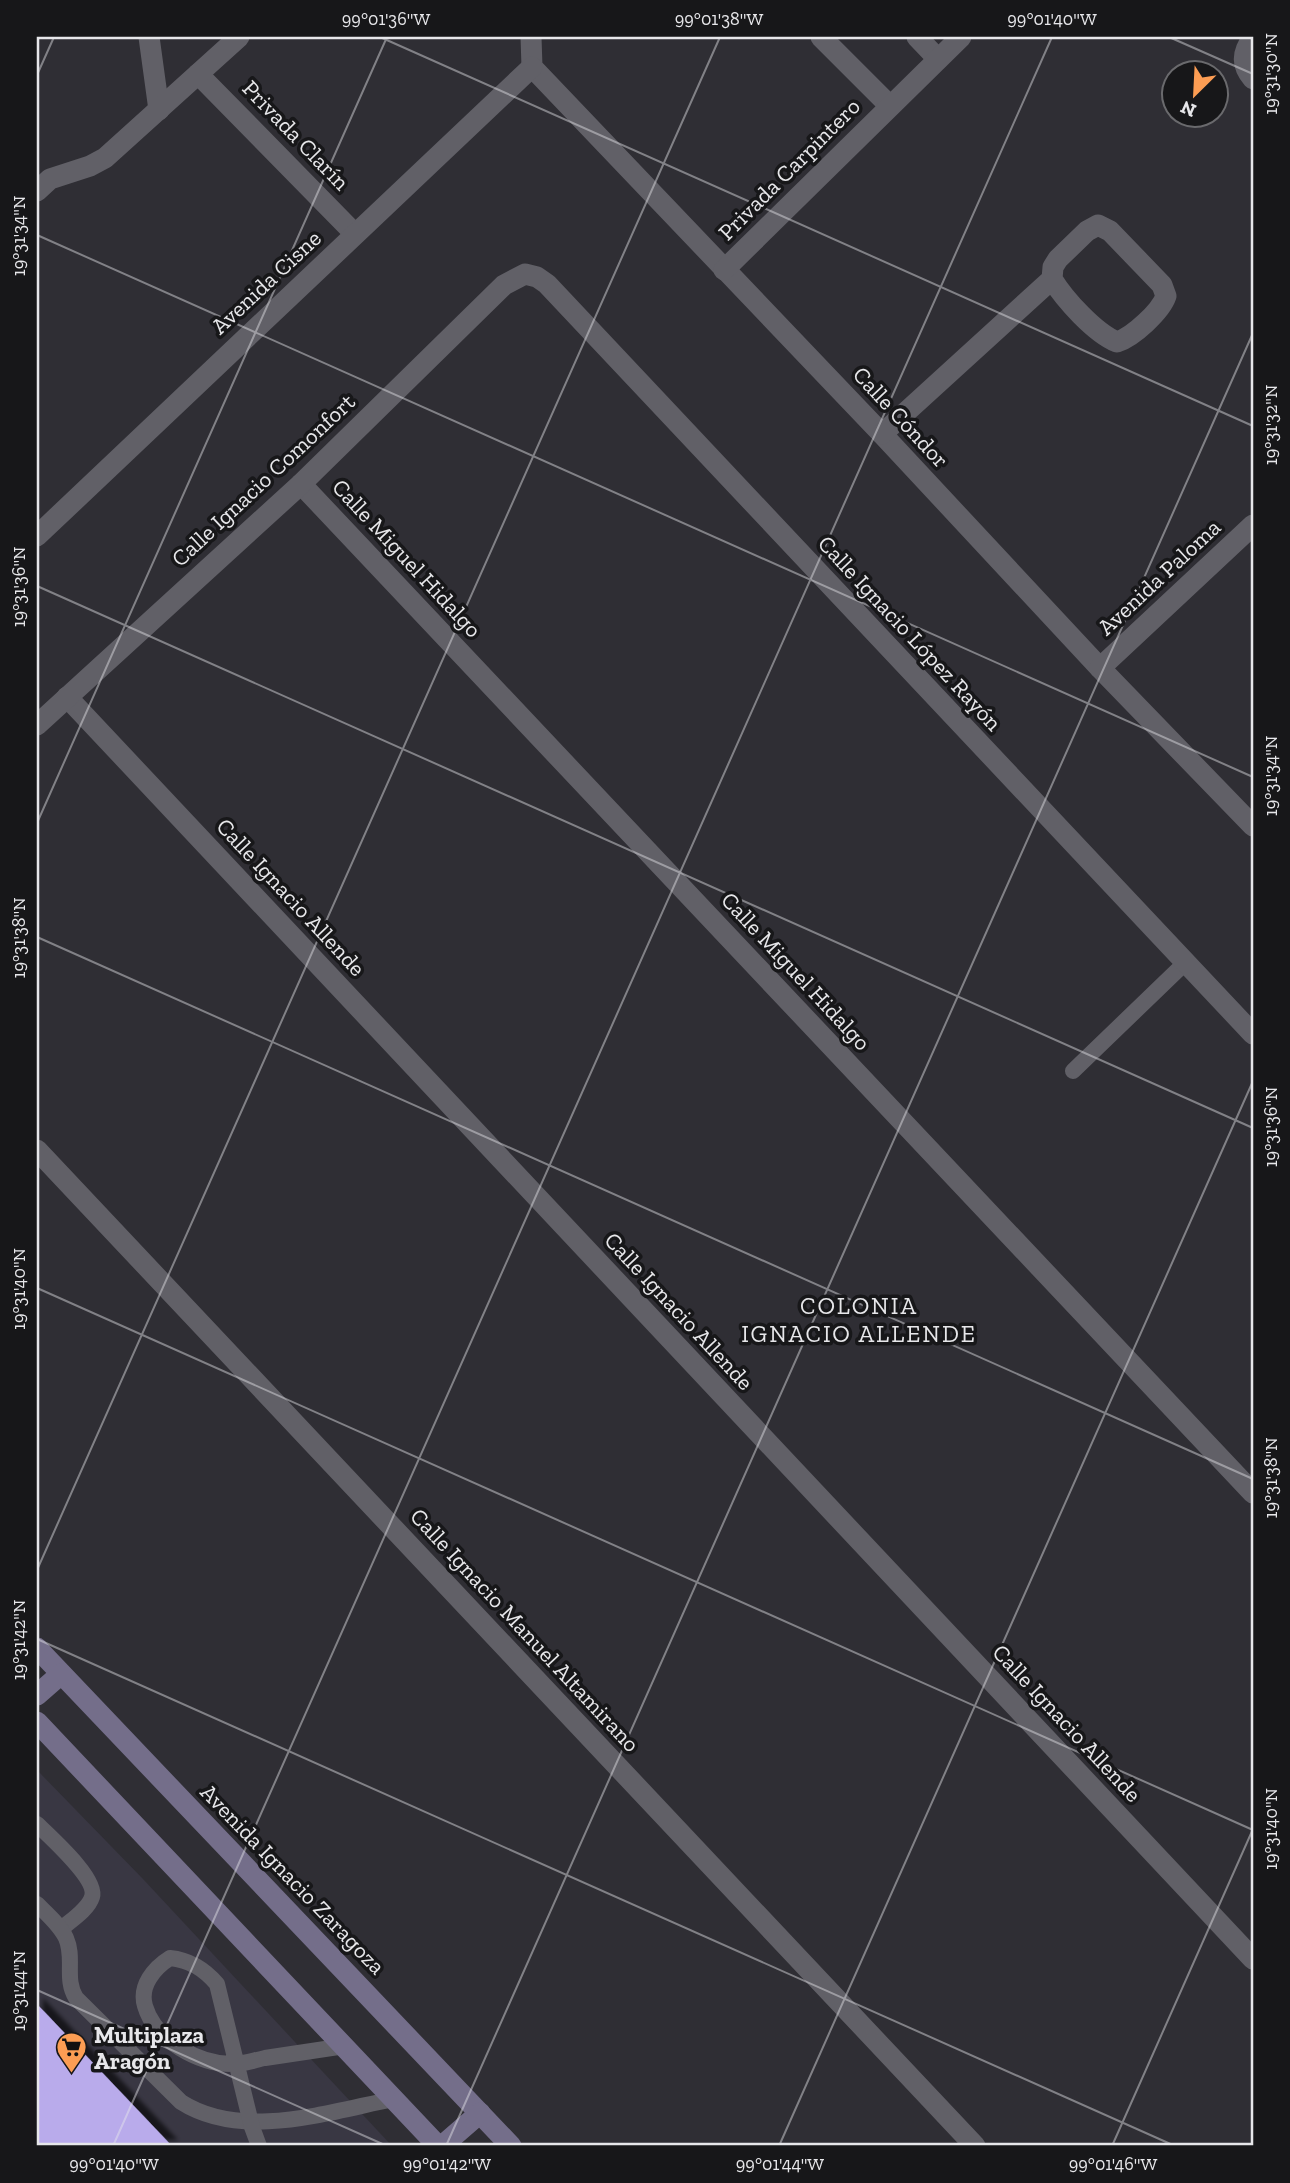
<svg xmlns="http://www.w3.org/2000/svg" width="1290" height="2183" font-family="'Zilla Slab',serif">
<defs>
<filter id="shadow"><feDropShadow dx="6" dy="-6" stdDeviation="2" flood-color="#0009"/></filter>
</defs>
<rect width="100%" height="100%" fill="#2f2e34"/>
<!-- built -->
<polygon fill="#393743" points="37,1770 143,1879 392,2146 37,2146"/>
<!-- building -->
<polygon fill="#b9abeb" filter="url(#shadow)" points="37,2004 172,2146 37,2146"/>
<g fill="none" stroke-linecap="round" stroke-linejoin="round">
<!-- lane -->
<g stroke="#616067" stroke-width="16">
<polyline points="1073,1071 1185,963"/>
<path d="M37,1824C50,1837 98,1879 92,1897C88,1910 70,1921 61,1929"/>
<path d="M37,1904C47,1914 60,1925 66,1938C75,1958 64,1979 76,1998L181,2102C242,2141 328,2112 394,2099"/>
<path d="M259,2146L252,2127L217,1984C204,1969 190,1960 170,1958C154,1968 139,1986 145,2006C155,2040 199,2065 234,2064C244,2064 255,2060 265,2058C292,2054 318,2050 345,2046"/>
</g>
<!-- street -->
<g stroke="#616067" stroke-width="21">
<polyline points="149,37 159,110"/>
<polyline points="531,37 532,67 882,434 1100,668 1253,826"/>
<polyline points="821,37 890,106"/>
<polyline points="917,37 938,59"/>
<path d="M1253,38C1242,52 1241,65 1253,79"/>
<polyline points="198,74 355,234"/>
<polyline points="37,191 50,179 90,166 105,158 239,37"/>
<polyline points="724,270 961,37"/>
<path d="M882,434L1052,279L1053,267L1058,259L1087,231L1098,225L1110,231L1162,285L1166,296C1161,311 1133,337 1117,342C1095,333 1065,300 1052,279"/>
<polyline points="301,484 1253,1493"/>
<polyline points="37,536 532,67"/>
<polyline points="1100,668 1253,525"/>
<polyline points="67,697 1253,1959"/>
<polyline points="37,725 301,484 504,285 525,274 537,277 547,284 1253,1034"/>
<polyline points="37,1150 975,2146"/>
</g>
<!-- secondary -->
<g stroke="#746e8a" stroke-width="21">
<polyline points="37,1648 511,2146"/>
<polyline points="37,1695 61,1674"/>
<polyline points="37,1722 438,2146"/>
<polyline points="442,2146 480,2113"/>
</g>
</g>
<!-- ticks -->
<path fill="none" stroke="#e7e7ea" stroke-width="2" stroke-opacity="0.45" d="M380,37L1253,426M1169,37L1253,74M37,75L54,37M37,235L1253,777M37,586L1253,1128M37,823L387,37M37,937L1253,1479M37,1288L1253,1830M37,1570L720,37M37,1639L1175,2146M37,1990L387,2146M113,2146L1052,37M446,2146L1253,333M779,2146L1253,1081M1112,2146L1253,1829"/>
<!-- icons -->
<defs>
<symbol id="supermarket-pin" viewBox="-11 -11 22 30"><path d="M0 17L-7.5 6A9.5 9.5 0 1 1 7.5 6Z" fill="#fc9d53" stroke="#171719"/><path d="M-6-5.5h2.5l.6 2H6L4.5 2H-2.5L-4.4-4H-6ZM-1.5 3.2a1.3 1.3 0 1 0 .1 0ZM3 3.2a1.3 1.3 0 1 0 .1 0Z" fill="#111"/></symbol>
</defs>
<g fill-rule="evenodd">
<use href="#supermarket-pin" x="54" y="2030" width="35" height="47"/>
</g>
<g text-anchor="middle" stroke-width="7" stroke-linejoin="round" paint-order="stroke">
<!-- street labels -->
<g font-size="23" fill="#e7e7ea" stroke="#171719">
<text transform="translate(296 135) rotate(46)" y="8">Privada Clarín</text>
<text transform="translate(789 169) rotate(-45)" y="8">Privada Carpintero</text>
<text transform="translate(266 282) rotate(-43)" y="8">Avenida Cisne</text>
<text transform="translate(901 417) rotate(47)" y="8">Calle Cóndor</text>
<text transform="translate(263 480) rotate(-43)" y="8">Calle Ignacio Comonfort</text>
<text transform="translate(407 558) rotate(47)" y="8">Calle Miguel Hidalgo</text>
<text transform="translate(1159 577) rotate(-43)" y="8">Avenida Paloma</text>
<text transform="translate(910 633) rotate(47)" y="8">Calle Ignacio López Rayón</text>
<text transform="translate(291 897) rotate(47)" y="8">Calle Ignacio Allende</text>
<text transform="translate(796 971) rotate(47)" y="8">Calle Miguel Hidalgo</text>
<text transform="translate(679 1311) rotate(47)" y="8">Calle Ignacio Allende</text>
<text transform="translate(525 1630) rotate(47)" y="8">Calle Ignacio Manuel Altamirano</text>
<text transform="translate(1067 1723) rotate(47)" y="8">Calle Ignacio Allende</text>
<text transform="translate(293 1879) rotate(46)" y="8">Avenida Ignacio Zaragoza</text>
</g>
<!-- poi labels -->
<g font-size="23" font-weight="bold" fill="#e7e7ea" stroke="#171719" text-anchor="start">
<text x="94" y="2043">Multiplaza<tspan x="94" dy="26">Aragón</tspan></text>
</g>
<!-- neighbourhood labels -->
<g font-size="24" letter-spacing="2" fill="#e7e7ea" stroke="#171719">
<text x="859" y="1314">COLONIA<tspan x="859" dy="28">IGNACIO ALLENDE</tspan></text>
</g>
</g>
<!-- border -->
<rect width="1290" height="2183" fill="none" stroke="#171719" stroke-width="77"/>
<!-- north arrow -->
<g transform="translate(1195 94) rotate(204)"><circle r="33" fill="#171719" stroke="#6a6a6d" stroke-width="2"/>
<path d="M0-5L12 26L0 18L-12 26Z" fill="#fc9d53"/>
<text y="-10" font-size="19" font-weight="bold" text-anchor="middle" fill="#e7e7ea">N</text>
</g>
<rect x="38" y="38" width="1214" height="2106" fill="none" stroke="#e7e7ea" stroke-width="2.5"/>
<g font-size="18" text-anchor="middle" fill="#e7e7ea">
<text x="386" y="25">99°01'36"W</text>
<text x="719" y="25">99°01'38"W</text>
<text x="1052" y="25">99°01'40"W</text>
<text transform="translate(1271 74) rotate(-90)" y="6">19°31'30"N</text>
<text transform="translate(19 236) rotate(-90)" y="6">19°31'34"N</text>
<text transform="translate(1271 425) rotate(-90)" y="6">19°31'32"N</text>
<text transform="translate(19 587) rotate(-90)" y="6">19°31'36"N</text>
<text transform="translate(1271 776) rotate(-90)" y="6">19°31'34"N</text>
<text transform="translate(19 938) rotate(-90)" y="6">19°31'38"N</text>
<text transform="translate(1271 1127) rotate(-90)" y="6">19°31'36"N</text>
<text transform="translate(19 1289) rotate(-90)" y="6">19°31'40"N</text>
<text transform="translate(1271 1478) rotate(-90)" y="6">19°31'38"N</text>
<text transform="translate(19 1640) rotate(-90)" y="6">19°31'42"N</text>
<text transform="translate(1271 1829) rotate(-90)" y="6">19°31'40"N</text>
<text transform="translate(19 1991) rotate(-90)" y="6">19°31'44"N</text>
<text x="114" y="2170">99°01'40"W</text>
<text x="447" y="2170">99°01'42"W</text>
<text x="780" y="2170">99°01'44"W</text>
<text x="1113" y="2170">99°01'46"W</text>
</g>
</svg>
